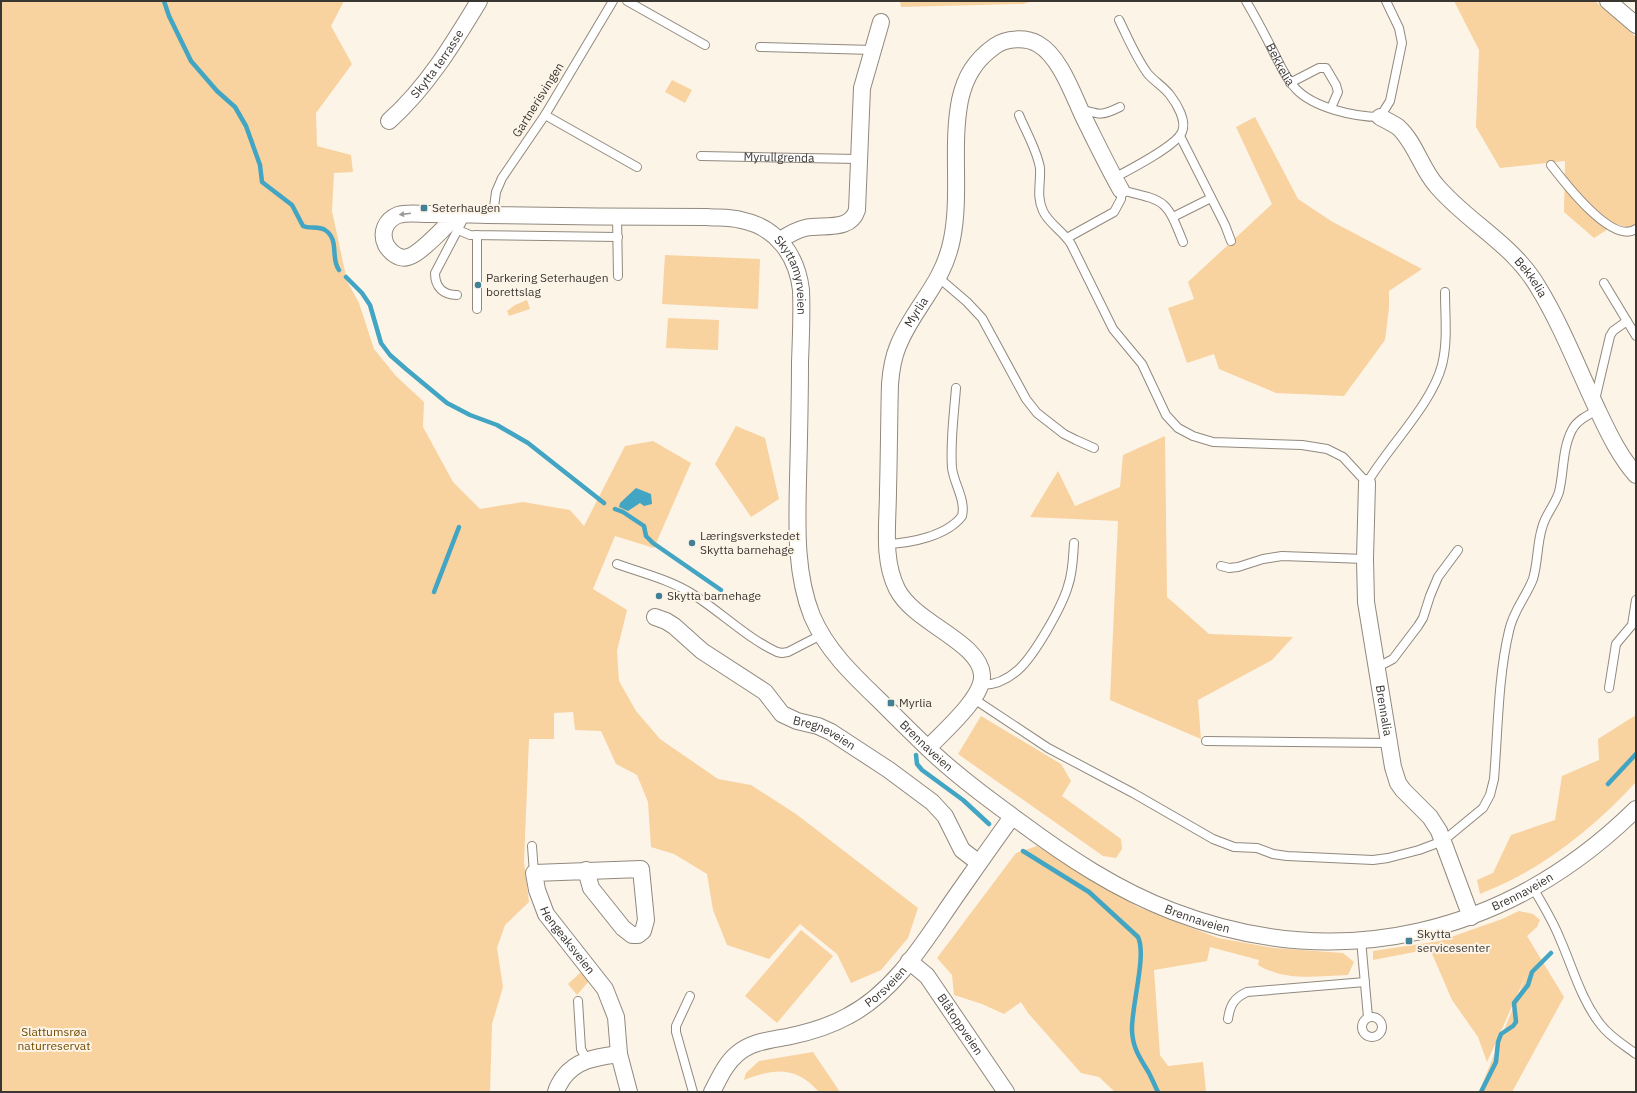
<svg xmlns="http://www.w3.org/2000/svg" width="1637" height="1093" font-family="'IBM Plex Sans',sans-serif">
<rect width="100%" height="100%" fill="#fdf4e8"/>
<!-- green -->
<g fill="#f8d29f">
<polygon points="1,1 344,1 331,26 352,64 316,113 317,146 351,155 353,172 334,173 332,211 347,281 359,303 374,349 396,376 424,402 423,427 453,482 480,509 523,502 570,510 584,526 625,446 653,441 691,463 654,548 615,536 593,589 627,610 617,651 619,681 636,711 660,739 718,779 751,785 796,814 918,908 908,938 881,970 851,983 837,954 800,924 769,959 727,945 713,910 707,874 674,854 651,847 648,802 637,775 616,764 601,731 575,730 573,712 554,713 554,739 529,739 524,862 529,902 505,925 497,948 503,987 492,1024 490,1092 1,1092"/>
<polygon points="900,1 1033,1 1023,4 901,7"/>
<polygon points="1454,1 1595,1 1636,37 1636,230 1616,224 1594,238 1564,212 1565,161 1500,168 1476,127 1479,50"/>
<polygon points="672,80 692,90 685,103 665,92"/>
<polygon points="1255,117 1298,199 1331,221 1422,269 1389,291 1389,308 1385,340 1344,396 1276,393 1219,369 1214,354 1187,363 1168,308 1194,299 1188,282 1272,204 1236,127"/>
<polygon points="665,255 760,259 758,309 662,304"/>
<polygon points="527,300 530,309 509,316 507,311 515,305"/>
<polygon points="668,318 719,320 718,350 666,348"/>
<polygon points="736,426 765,438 779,499 751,517 715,464"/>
<polygon points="1165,436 1167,597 1209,634 1293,637 1272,660 1198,700 1201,739 1110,700 1118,521 1030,517 1058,471 1075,506 1120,487 1123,455"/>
<path d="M1636,715V782C1602,819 1563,852 1519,876C1506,883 1493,888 1480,894L1477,880L1493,873L1511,835L1555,820L1562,776L1599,760L1598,739Z"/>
<polygon points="981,716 1061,764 1071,781 1062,796 1121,839 1122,849 1116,858 1103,856 958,754"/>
<path d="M1037,846L1138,907L1218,938L1274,948L1343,953L1354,962L1348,975C1316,976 1287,982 1258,965L1259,960L1210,947L1207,961L1154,970L1160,1055L1168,1066L1203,1062L1206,1092H1115L1099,1077L1081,1073L1028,1013L1021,1002L1004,1014L982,1004L954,995L952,975L937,958L1016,853Z"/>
<polygon points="1519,911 1533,914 1540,920 1537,927 1527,936 1564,997 1512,1092 1479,1092 1528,971 1487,1062 1478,1037 1452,1000 1430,949 1373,960 1373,951 1440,941 1502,919"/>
<polygon points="801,930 833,956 777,1023 745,996"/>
<polygon points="581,972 589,981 577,995 568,984"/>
<path d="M813,1052L840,1092H819C796,1066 775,1068 744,1080L746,1073L759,1061Z"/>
</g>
<!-- water -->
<polygon fill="#41a5c3" points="636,488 651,494 652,504 644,506 640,503 628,511 619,507 620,503"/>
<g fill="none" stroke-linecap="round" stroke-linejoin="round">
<!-- stream -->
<g stroke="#41a5c3" stroke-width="4.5">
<path d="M164,1L169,16L191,61L217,91L235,107L246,126L260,165L262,182L292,205L303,226C310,229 318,226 325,230C340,240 330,258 339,270"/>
<polyline points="346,277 362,293 370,305 381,343 390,355 406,369 447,403 470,415 497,425 528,443 604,503"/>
<polyline points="615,509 623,512 644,526 646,536 653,543 721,590"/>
<polyline points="434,592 459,527"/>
<polyline points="916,755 917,764 922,770 963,800 989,824"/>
<polyline points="1608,784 1636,754"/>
<path d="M1023,851L1089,892L1138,937C1147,955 1131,1007 1132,1031C1133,1049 1140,1058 1149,1073C1152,1079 1155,1086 1158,1092"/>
<polyline points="1481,1092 1496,1062 1498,1042 1501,1034 1513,1026 1516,1022 1514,1003 1528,985 1532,972 1551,953"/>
</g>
<defs>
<g id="service">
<polyline points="627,1 705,45"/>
<path id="s1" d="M1246,1C1256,18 1265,35 1274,53C1280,65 1286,79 1296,89C1314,108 1355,117 1380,117L1390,101L1402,43L1399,28L1386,1"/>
<polyline points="760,47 873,50"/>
<polyline points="1290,83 1319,68 1326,68 1336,85 1338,92 1331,108"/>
<path d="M1081,109C1099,115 1102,116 1120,107"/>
<polyline points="545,115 637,167"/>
<path d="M1019,115C1026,132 1037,150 1040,168C1041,183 1036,196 1043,211C1049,224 1063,231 1071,244L1113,329L1142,364L1166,415L1178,428L1193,436L1213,442L1302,445L1327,449L1343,457L1367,483C1388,447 1432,404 1442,365C1448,341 1445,317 1445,292"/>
<polyline points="1180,136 1225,225 1231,241"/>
<path id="s2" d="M701,156L858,159"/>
<path d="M1551,165C1565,183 1612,245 1636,229"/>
<path d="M1114,178C1129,170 1176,146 1182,132C1187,121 1177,104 1170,95C1164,87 1155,82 1148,74C1136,58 1128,38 1119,20"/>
<polyline points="493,215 496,192 502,178 545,115 613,1"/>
<polyline points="617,216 618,276"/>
<polyline points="1173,217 1211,198"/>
<polyline points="458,230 470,235 618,237"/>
<path d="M1067,238L1114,212L1121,199V190C1166,201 1166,199 1183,242"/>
<polyline points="939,278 967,302 982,318 1026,399 1037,413 1064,434 1076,440 1094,448"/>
<polyline points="1604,283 1636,336"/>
<path d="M457,295C443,295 435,287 435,273L466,214"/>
<polyline points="477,309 477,235"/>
<polyline points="1595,400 1610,336 1613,331 1627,321"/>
<path d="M887,544C911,543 947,536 962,516C966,500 954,484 952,468C950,442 954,414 956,388"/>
<path d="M617,564C642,573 671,580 694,595C722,613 747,638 777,652L782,653L788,652L821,635"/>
<polyline points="1221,566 1229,568 1238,567 1263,559 1282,556 1365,559"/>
<polyline points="1376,668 1393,659 1418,626 1423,618 1430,596 1438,577 1458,550"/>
<path d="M982,685C995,685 1008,679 1018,670C1034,656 1062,607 1068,586C1073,572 1073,557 1074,543"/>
<polyline points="1609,688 1616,644 1632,625 1636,600"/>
<path d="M974,699L1048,748L1133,793L1213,839L1234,847L1257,848L1273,854L1287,856L1373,860L1388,858L1419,850L1443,841L1483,808L1490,795L1494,779C1498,731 1498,677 1509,631C1513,611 1526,597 1533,579C1538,562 1537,544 1542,528C1545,515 1555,505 1559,492C1564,472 1562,449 1572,430C1577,420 1588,415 1598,410"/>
<polyline points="1206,741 1389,743"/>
<polyline points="532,846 534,873"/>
<path d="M1533,888C1543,905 1553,921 1560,939C1573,968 1581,1000 1601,1025C1610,1037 1624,1045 1636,1054"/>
<polyline points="1361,940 1368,1017"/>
<polyline points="690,996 676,1026 676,1032 693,1092"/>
<polyline points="578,1001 581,1049 587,1060"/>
<circle cx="1372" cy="1027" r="10"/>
<path d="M1228,1019C1230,1005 1234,998 1247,992L1365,982"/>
</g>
<g id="minor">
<polyline points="1608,1 1636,25"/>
<path id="s3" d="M1380,117C1386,120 1392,123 1398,127C1415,142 1421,168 1436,185C1468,223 1512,243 1538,287C1562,326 1579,371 1599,413C1609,434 1620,457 1636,475"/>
<path id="s4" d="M389,121C427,87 453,44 479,1"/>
<path id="s5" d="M458,214C447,224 421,254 408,257C399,260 390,252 386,245C380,232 386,220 398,215C408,212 419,214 428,214C447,214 467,214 486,215C560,216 633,217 707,217C718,218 730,217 741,220C777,227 797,256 801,290C802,314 801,338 800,362C800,402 799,441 798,480C797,526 795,573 812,616C827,651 854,676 881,702C898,719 915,736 933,753C960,778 990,800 1020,822C1067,857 1117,890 1172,911C1341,976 1509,934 1636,809"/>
<path d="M780,240C788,235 796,230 805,228C823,224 850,232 857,210L862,88L881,22"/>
<path id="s6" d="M1367,483L1365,559L1366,602L1393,767L1398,783L1403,790L1430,817L1439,831L1471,917"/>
<path id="s7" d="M655,617L666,621L674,626L702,651L765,692L782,714L797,721L818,726L831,732L889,770L932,802L945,816L962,850L979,863"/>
<path id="s8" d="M928,748C943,732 984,697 982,675C980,642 914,623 897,589C882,559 888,523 888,490C889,455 889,420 890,384C891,371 893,358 898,346C914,306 943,285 952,239C961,194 951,146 960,100C965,77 975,60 995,46C1006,38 1026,37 1038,44C1061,57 1074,98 1085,120C1097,144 1108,167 1121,190"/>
<path id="s9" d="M586,870L591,888L623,928L632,935H638L643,931L646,920L641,869L534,873L537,890L546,914L605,989L616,1017L619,1054L629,1092"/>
<path id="s10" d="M909,961L927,976L1006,1092"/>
<path d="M556,1092C557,1087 560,1083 563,1078C577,1059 598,1057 619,1054"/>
<path id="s11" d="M712,1092C719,1079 725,1064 737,1054C752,1041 772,1040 791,1036C810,1032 830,1026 848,1016C896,991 926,939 956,896C975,869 993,843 1012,817"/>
</g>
</defs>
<!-- service casing -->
<use href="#service" stroke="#91897e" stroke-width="10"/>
<!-- minor casing -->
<use href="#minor" stroke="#91897e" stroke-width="18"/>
<!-- service -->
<use href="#service" stroke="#fff" stroke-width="8"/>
<!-- minor -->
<use href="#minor" stroke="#fff" stroke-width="16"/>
</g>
<!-- one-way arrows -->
<defs><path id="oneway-solid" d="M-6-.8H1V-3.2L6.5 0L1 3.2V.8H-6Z"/></defs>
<use fill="#9c9a98" href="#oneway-solid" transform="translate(405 214) rotate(173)"/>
<!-- markers -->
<g fill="#428195" stroke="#fdf4e8" stroke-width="1.5">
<rect x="420" y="204" width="8" height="8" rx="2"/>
<circle cx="478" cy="285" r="4"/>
<circle cx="692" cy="543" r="4"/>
<circle cx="659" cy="596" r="4"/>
<rect x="887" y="699" width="8" height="8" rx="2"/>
<rect x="1405" y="937" width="8" height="8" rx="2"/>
</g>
<g text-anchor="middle" stroke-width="4" stroke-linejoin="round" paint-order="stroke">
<!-- street labels -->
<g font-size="12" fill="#3a3632" stroke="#fdf4e8">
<text dy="4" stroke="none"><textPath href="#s4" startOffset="75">Skytta terrasse</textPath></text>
<text dy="4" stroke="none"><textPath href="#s1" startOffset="72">Bekkelia</textPath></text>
<text transform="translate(538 100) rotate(-58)" y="4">Gartnerisvingen</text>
<text dy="4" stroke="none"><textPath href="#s2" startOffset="78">Myrullgrenda</textPath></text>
<text dy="4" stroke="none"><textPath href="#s5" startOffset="555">Skyttamyrveien</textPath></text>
<text dy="4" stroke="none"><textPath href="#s3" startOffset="223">Bekkelia</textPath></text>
<text dy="4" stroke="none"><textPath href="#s8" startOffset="500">Myrlia</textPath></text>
<text dy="4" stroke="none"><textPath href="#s6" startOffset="229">Brennalia</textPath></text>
<text dy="4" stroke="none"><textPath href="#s7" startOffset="208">Bregneveien</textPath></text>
<text dy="4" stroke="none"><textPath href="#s5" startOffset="1074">Brennaveien</textPath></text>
<text dy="4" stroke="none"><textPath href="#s5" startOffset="1734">Brennaveien</textPath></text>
<text dy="4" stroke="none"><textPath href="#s5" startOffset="1398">Brennaveien</textPath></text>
<text dy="4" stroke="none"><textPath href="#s9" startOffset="340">Hengeaksveien</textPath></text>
<text dy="4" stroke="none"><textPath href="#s11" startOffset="212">Porsveien</textPath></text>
<text dy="4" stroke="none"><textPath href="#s10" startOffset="82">Blåtoppveien</textPath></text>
</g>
<!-- poi labels -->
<g font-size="12" fill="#3a3632" stroke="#fdf4e8" text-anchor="start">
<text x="432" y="212">Seterhaugen</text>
<text x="486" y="282">Parkering Seterhaugen<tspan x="486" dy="14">borettslag</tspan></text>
<text x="700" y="540">Læringsverkstedet<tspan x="700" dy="14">Skytta barnehage</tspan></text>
<text x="667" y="600">Skytta barnehage</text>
<text x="899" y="707">Myrlia</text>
<text x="1417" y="938">Skytta<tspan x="1417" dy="14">servicesenter</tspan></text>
</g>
<!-- park labels -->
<g font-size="12" fill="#724b01" stroke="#fdf4e8">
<text x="54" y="1036">Slattumsrøa<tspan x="54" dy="14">naturreservat</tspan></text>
</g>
</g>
<!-- border -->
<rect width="1637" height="1093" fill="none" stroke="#3a3632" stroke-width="4"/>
</svg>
